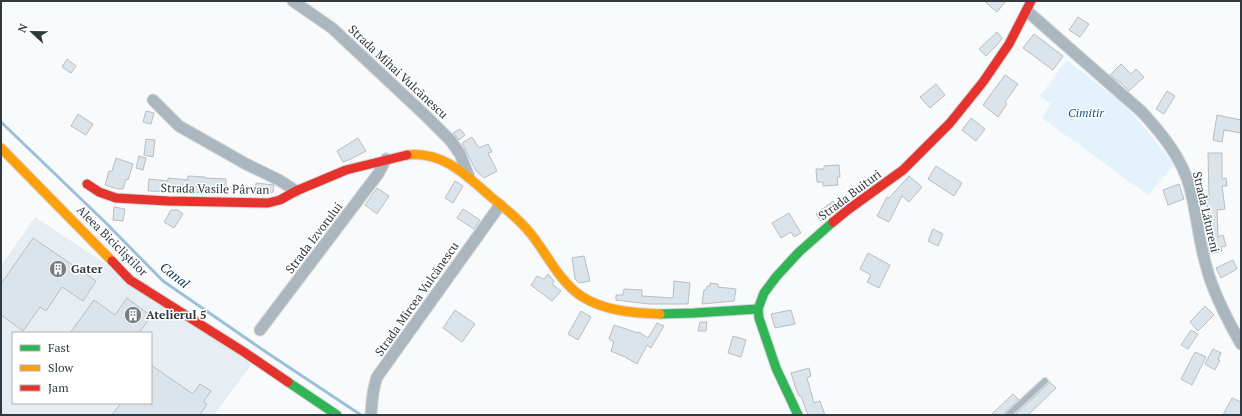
<svg xmlns="http://www.w3.org/2000/svg" width="1242" height="416" font-family="'PT Serif',serif">
<rect width="100%" height="100%" fill="#f8fafc"/>
<!-- built -->
<path fill="#e6eef3" fill-rule="evenodd" d="M35,217L253,362L214,415H1V266ZM13,333H151V403H13Z"/>
<!-- green -->
<polygon fill="#e3f2fb" points="1067,60 1116,98 1134,115 1174,165 1148,195 1042,118 1051,104 1040,96"/>
<g fill="none" stroke-linecap="round" stroke-linejoin="round">
<!-- stream -->
<polyline stroke="#9ac1d8" stroke-width="3" points="1,122 106,223 163,281 266,352 361,415"/>
</g>
<!-- building -->
<g fill="#dae4ea" stroke="#b9bec2">
<polygon points="984,1 1006,1 997,12"/>
<polygon points="1078,17 1089,24 1080,37 1069,30"/>
<polygon points="997,32 1002,38 998,44 986,56 979,49"/>
<polygon points="1034,34 1063,56 1053,70 1023,48"/>
<polygon points="67,59 76,66 71,73 62,67"/>
<polygon points="1121,64 1131,74 1136,69 1144,77 1129,91 1120,82 1119,82 1110,75"/>
<polygon points="1005,75 1018,84 1005,102 1007,104 998,117 983,105"/>
<polygon points="936,84 945,95 930,108 920,97"/>
<polygon points="1167,91 1175,96 1164,114 1156,109"/>
<polygon points="146,111 154,113 151,124 143,122"/>
<polygon points="78,114 93,124 86,135 71,126"/>
<polygon points="1217,115 1241,120 1241,133 1224,130 1222,142 1213,140"/>
<polygon points="971,118 985,129 976,141 962,130"/>
<polygon points="460,129 465,135 459,140 453,133"/>
<polygon points="472,137 479,148 488,144 492,152 488,153 497,171 484,178 476,171 462,143"/>
<polygon points="358,138 366,151 351,159 343,162 337,151"/>
<polygon points="146,139 155,140 153,157 144,155"/>
<polygon points="1208,153 1222,153 1222,179 1226,178 1227,186 1222,186 1225,209 1217,210 1218,237 1223,235 1226,246 1221,247 1222,251 1210,254 1207,239 1206,223 1210,223 1206,199 1209,199"/>
<polygon points="139,156 146,158 143,170 136,168"/>
<polygon points="116,158 133,164 128,180 126,179 123,189 118,189 105,185 109,171 112,171"/>
<polygon points="839,165 840,177 837,177 838,185 823,186 823,182 817,182 816,169 824,169 824,166"/>
<polygon points="936,166 962,183 954,196 928,179"/>
<polygon points="188,176 205,177 205,178 226,179 226,193 148,191 149,179 168,181 168,178 188,180"/>
<polygon points="909,176 922,187 909,202 902,196 889,222 877,216 887,197 889,198"/>
<polygon points="455,181 463,186 453,203 445,198"/>
<polygon points="256,183 274,185 273,192 267,194 255,194"/>
<polygon points="1179,184 1184,199 1168,205 1163,190"/>
<polygon points="377,188 389,196 377,214 365,205"/>
<polygon points="833,201 837,207 821,221 816,214"/>
<polygon points="114,207 125,209 123,221 113,220"/>
<polygon points="463,209 480,220 474,229 457,218"/>
<polygon points="171,210 178,210 183,214 174,228 164,222"/>
<polygon points="789,213 801,233 794,237 791,232 781,238 772,223"/>
<polygon points="933,229 943,234 938,246 928,241"/>
<polygon points="33,238 96,281 83,301 62,287 46,311 40,307 23,331 1,315 1,284"/>
<polygon points="868,253 890,265 879,288 867,282 871,275 860,269"/>
<polygon points="584,256 590,281 579,283 575,279 572,258"/>
<polygon points="1233,260 1237,269 1221,278 1216,268"/>
<polygon points="548,274 554,281 552,284 561,291 552,301 531,285 537,276 544,279"/>
<polygon points="674,281 690,283 688,304 649,304 616,300 616,295 623,295 624,289 642,290 642,296 673,298"/>
<polygon points="710,283 718,284 718,287 736,289 734,301 702,304 704,290 706,290 707,286 710,286"/>
<polygon points="127,298 151,316 139,333 70,333 94,300 115,315"/>
<polygon points="1205,306 1214,315 1198,331 1190,322"/>
<polygon points="455,310 475,324 462,342 443,328"/>
<polygon points="791,310 795,324 775,328 771,314"/>
<polygon points="581,311 591,317 578,340 568,334"/>
<polygon points="700,322 707,322 706,331 698,331"/>
<polygon points="657,323 664,326 651,348 647,345 637,364 625,357 611,351 614,342 609,339 614,325 638,333 639,332 648,338"/>
<polygon points="1191,330 1198,334 1188,349 1181,345"/>
<polygon points="733,336 746,340 741,357 728,353"/>
<polygon points="1213,349 1221,353 1218,360 1220,360 1215,370 1205,364"/>
<polygon points="1195,352 1206,357 1192,385 1181,379"/>
<polygon points="151,365 193,394 200,384 211,391 203,402 207,404 200,415 112,415 121,403 151,403"/>
<polygon points="809,368 811,376 807,378 814,403 820,401 825,415 808,415 801,396 799,396 796,389 791,373"/>
<polygon points="1049,381 1056,388 1028,415 1017,415 1016,414 1048,384"/>
<polygon points="1013,394 1019,400 1005,412 1004,415 991,415"/>
<polygon points="1232,398 1241,402 1241,415 1223,415"/>
</g>
<g fill="none" stroke-linecap="round" stroke-linejoin="round">
<defs>
<polyline id="lane" points="1008,415 1045,381"/>
<g id="street">
<polyline points="293,1 332,28 426,116 451,141 460,154 469,177"/>
<path d="M1027,11L1142,112C1162,134 1182,158 1190,188C1197,215 1199,243 1207,269C1214,295 1228,321 1241,344"/>
<polyline points="153,100 179,126 246,164 279,180 296,191"/>
<polyline points="260,330 378,174 386,159"/>
<path d="M371,415C372,401 372,391 377,377L500,205"/>
</g>
<g id="fast">
<polyline points="660,314 694,313 758,309"/>
<polyline points="288,382 337,415"/>
<polyline points="798,415 776,368 759,318 758,309 764,293 776,277 799,252 833,222"/>
</g>
<g id="slow">
<polyline points="1,148 112,261"/>
<path d="M407,155C443,151 466,175 491,197C505,208 520,220 531,234C547,254 559,281 581,296C604,311 633,313 660,314"/>
</g>
<g id="jam">
<polyline points="87,184 99,192 116,198 168,201 268,203 280,200 296,191 346,170 407,155"/>
<polyline points="833,222 849,209 903,170 950,123 983,82 1009,44 1031,1"/>
<polyline points="112,261 130,280 244,352 288,382"/>
</g>
</defs>
<!-- lane casing -->
<use href="#lane" stroke="#d5d7d9" stroke-width="8"/>
<!-- street casing -->
<use href="#street" stroke="#d5d7d9" stroke-width="13"/>
<!-- fast casing -->
<use href="#fast" stroke="#d5d7d9" stroke-width="11"/>
<!-- slow casing -->
<use href="#slow" stroke="#d5d7d9" stroke-width="11"/>
<!-- jam casing -->
<use href="#jam" stroke="#d5d7d9" stroke-width="11"/>
<!-- lane -->
<use href="#lane" stroke="#aab7bf" stroke-width="5.5"/>
<!-- street -->
<use href="#street" stroke="#aab7bf" stroke-width="11"/>
<!-- fast -->
<use href="#fast" stroke="#30b455" stroke-width="9"/>
<!-- slow -->
<use href="#slow" stroke="#ff9f0a" stroke-width="9"/>
<!-- jam -->
<use href="#jam" stroke="#e5322d" stroke-width="9"/>
</g>
<!-- icons -->
<defs>
<symbol id="building-disc" viewBox="-11 -11 22 22"><circle r="9.5" fill="#757d81" stroke="#fff"/><path d="M-4-6H4V6H1V3H-1V6H-4ZM-2.5-4.3h1.7v1.8h-1.7ZM.8-4.3h1.7v1.8H.8ZM-2.5-1h1.7V.8h-1.7ZM.8-1h1.7V.8H.8Z" fill="#fff"/></symbol>
</defs>
<g fill-rule="evenodd">
<use href="#building-disc" x="48" y="259" width="20" height="20"/>
<use href="#building-disc" x="123" y="305" width="20" height="20"/>
</g>
<g text-anchor="middle" stroke-width="3" stroke-linejoin="round" paint-order="stroke">
<!-- street labels -->
<g font-size="12" fill="#2f393f" stroke="#fff">
<text transform="translate(398 72) rotate(43)" y="4">Strada Mihai Vulcănescu</text>
<text transform="translate(215 189) rotate(1)" y="4">Strada Vasile Pârvan</text>
<text transform="translate(850 195) rotate(-37)" y="4">Strada Buituri</text>
<text transform="translate(1206 212) rotate(77)" y="4">Strada Lătureni</text>
<text transform="translate(314 238) rotate(-53)" y="4">Strada Izvorului</text>
<text transform="translate(112 241) rotate(45)" y="4">Aleea Bicicliștilor</text>
<text transform="translate(417 299) rotate(-55)" y="4">Strada Mircea Vulcănescu</text>
</g>
<!-- park labels -->
<g font-size="12" font-style="italic" fill="#17597a" stroke="#fff">
<text x="1086" y="117">Cimitir</text>
</g>
<!-- poi labels -->
<g font-size="12" font-weight="bold" fill="#2f393f" stroke="#fff" text-anchor="start">
<text x="71" y="273">Gater</text>
<text x="146" y="319">Atelierul 5</text>
</g>
<!-- water labels -->
<g font-size="13" font-style="italic" fill="#08374e" stroke="#fff">
<text transform="translate(175 275) rotate(38)" y="5">Canal</text>
</g>
</g>
<!-- border -->
<rect width="1242" height="416" fill="none" stroke="#2f393f" stroke-width="4"/>
<!-- legend -->
<rect x="12" y="332" width="140" height="72" fill="#ffffff" stroke="#acb0b2"/>
<rect x="20" y="345" width="20" height="6" fill="#30b455" stroke="#acb0b2"/>
<text x="48" y="352" font-size="12" fill="#2f393f">Fast</text>
<rect x="20" y="365" width="20" height="6" fill="#ff9f0a" stroke="#acb0b2"/>
<text x="48" y="372" font-size="12" fill="#2f393f">Slow</text>
<rect x="20" y="385" width="20" height="6" fill="#e5322d" stroke="#acb0b2"/>
<text x="48" y="392" font-size="12" fill="#2f393f">Jam</text>
<!-- north arrow -->
<g transform="translate(32 32) rotate(292)" stroke="#ffffff" stroke-width="3" paint-order="stroke">
<path d="M0-3L7 15L0 10L-7 15Z" fill="#2f393f"/>
<text y="-6" font-size="11" font-weight="bold" text-anchor="middle" fill="#2f393f">N</text>
</g>
</svg>
